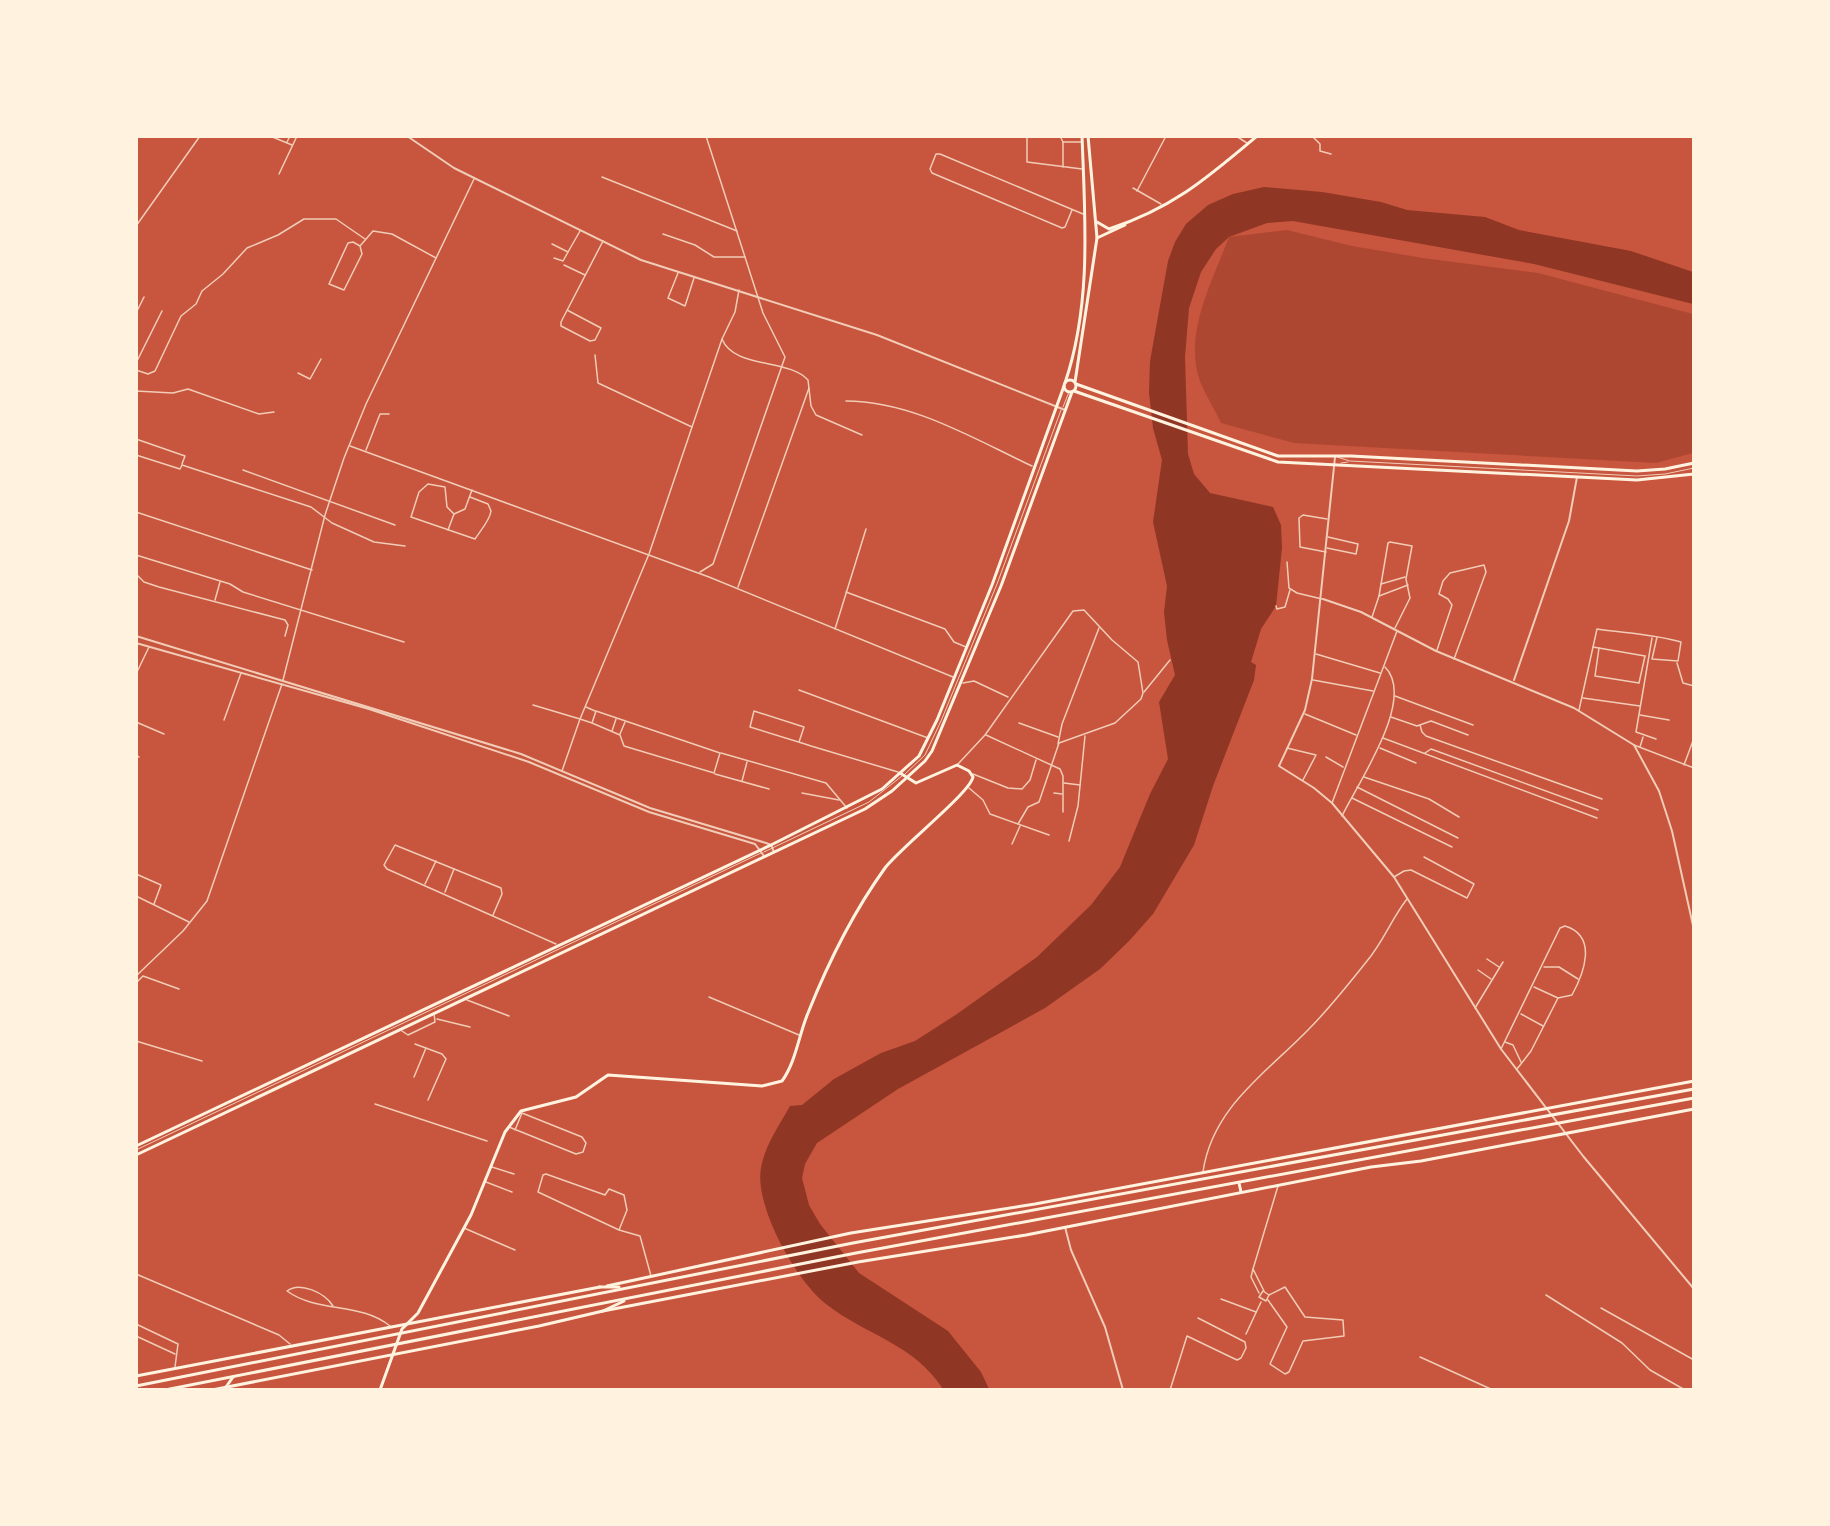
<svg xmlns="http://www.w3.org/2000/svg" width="1830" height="1526" font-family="Montserrat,sans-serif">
<rect width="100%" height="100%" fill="#c8553d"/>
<!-- green -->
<path fill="#ae4732" d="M1287,230L1352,246L1423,258L1538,273L1693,314V453L1656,463L1294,443L1221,423C1215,410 1206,396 1200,381C1183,334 1213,280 1229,237Z"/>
<!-- water -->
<path fill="#8f3625" d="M1264,187L1322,192L1381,202L1407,210L1485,217L1519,230L1631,251L1693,272V304L1534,264L1293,221L1267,223L1229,237L1216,249L1201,272L1189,308L1185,357L1188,454L1194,474L1210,493L1273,507L1281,525L1282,548L1276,606L1261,629L1251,662L1256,665L1254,680L1213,786L1194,845L1153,914L1129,941L1100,969L1045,1008L898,1089L817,1143L805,1164L802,1178L809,1205L820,1224L859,1273L948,1331L981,1372L989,1389H943C913,1343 867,1336 826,1304C796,1281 754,1206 761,1168C765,1145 779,1126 790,1106L802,1105L834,1079L881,1053L915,1041L957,1014L1037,957L1091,905L1120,867L1150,794L1168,759L1159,702L1175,675L1167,640L1164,612L1167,586L1153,522L1162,460L1153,428L1149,393L1150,361L1168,261L1175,242L1186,224L1208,205L1233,194Z"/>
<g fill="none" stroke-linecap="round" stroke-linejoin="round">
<!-- service -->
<g stroke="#f1ccb7" stroke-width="1">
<polyline points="1063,407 1069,392"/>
<polyline points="1337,457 1350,461 1637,476 1665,474 1694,468"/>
<polyline points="1341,463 1348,462"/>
<polyline points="905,774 925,755 941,721 997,584 1061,410"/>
<polyline points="764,852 869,802 902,776"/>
<polyline points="136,1150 761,853"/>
</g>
<!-- minor -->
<g stroke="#f1ccb7" stroke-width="1.5">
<polyline points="270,136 292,145"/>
<polyline points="1027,136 1027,162 1082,169"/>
<polyline points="1060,136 1063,142 1082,142"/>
<polyline points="1236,136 1247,143"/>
<polyline points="1312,136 1320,144 1320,151 1331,154"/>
<polyline points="287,142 290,136"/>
<polyline points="1063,142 1063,167"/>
<polyline points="279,174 297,136"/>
<polyline points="602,177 737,231"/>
<polyline points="1133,188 1161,204"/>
<polyline points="1137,191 1166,136"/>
<polyline points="1072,210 1065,227 1062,228 932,173 930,169 936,154 940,154 1083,214"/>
<polyline points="136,226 200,136"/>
<polyline points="663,234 695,245 714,257 745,257"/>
<polyline points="552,244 568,252 563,261 554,258"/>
<polyline points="360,246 353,242 348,243 329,284 344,290 362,254 360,246 373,231 392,234 436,258"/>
<polyline points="568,252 580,231"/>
<polyline points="564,265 585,275"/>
<polyline points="678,273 668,298 685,306 694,278"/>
<path d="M739,290L735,312L722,339C734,369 788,358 808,380L811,406L816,415L862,435"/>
<polyline points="567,310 601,328 595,340 590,341 561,326 561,322 603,241"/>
<polyline points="136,313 144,297"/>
<polyline points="595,355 598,383 692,427 722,339"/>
<polyline points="136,363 162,311"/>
<polyline points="136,370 148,374 155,371 181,316 196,304 202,291 223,274 247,248 278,235 304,219 336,219 365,239"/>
<polyline points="298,373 310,379 321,359"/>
<polyline points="136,391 173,393 188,389 259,414 274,412"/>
<path d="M846,401C912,401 974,439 1032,466"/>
<polyline points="136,439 185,456 182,464"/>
<polyline points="350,446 709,577 953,677"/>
<polyline points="366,450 380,414 389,414"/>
<polyline points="136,455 180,469 182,465 311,507 332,523 374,542 405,546"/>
<polyline points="243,470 395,525"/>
<path d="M470,497L488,504L491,511C490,520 481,530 475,539L411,517L419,492L428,484L445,487L447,507L454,514L465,509L472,490"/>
<polyline points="136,512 312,570"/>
<polyline points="448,530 454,514"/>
<polyline points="1327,548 1356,554 1358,544 1328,537"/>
<polyline points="1326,552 1300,547 1299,518 1303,515 1327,519"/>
<polyline points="136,555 230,584 243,592 404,642"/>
<polyline points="1287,562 1289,588 1297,593 1322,599"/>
<polyline points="700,572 713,564 785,357 763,313 706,136"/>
<polyline points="136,574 144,582 159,587 285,620 288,625 285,636"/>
<polyline points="1381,584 1405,577"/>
<polyline points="738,587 809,388"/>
<polyline points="846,592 945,629 954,642 966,647"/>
<polyline points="1379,596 1388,543 1390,542 1412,546 1406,579 1410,598 1395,628"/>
<polyline points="215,600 220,582"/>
<polyline points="1276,606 1277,609 1285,607 1290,590"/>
<polyline points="1372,617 1379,596 1408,585"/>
<polyline points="835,629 866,529"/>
<polyline points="1652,638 1636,732 1656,739"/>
<polyline points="1593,647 1645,656"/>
<polyline points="1599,648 1595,676 1639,683 1645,656"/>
<polyline points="1437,650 1452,605 1448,599 1439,594 1443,581 1450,573 1484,565 1486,572 1454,659"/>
<polyline points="1316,654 1380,673"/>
<polyline points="1677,663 1683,683 1694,686"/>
<polyline points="136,674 149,647"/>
<polyline points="283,680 325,515 344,458 366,404 474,179"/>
<polyline points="1313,680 1373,691"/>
<polyline points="963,683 974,681 1008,697"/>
<polyline points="799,690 928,738"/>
<polyline points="1144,692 1170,660"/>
<polyline points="1395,696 1473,725"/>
<polyline points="1583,698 1640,706"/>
<polyline points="533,705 580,719 649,554 692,427"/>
<polyline points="586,707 595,711"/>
<path d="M1579,710L1597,629C1624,633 1655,634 1681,642L1678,661L1652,659L1657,637"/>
<polyline points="1305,714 1356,735"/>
<polyline points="1640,715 1669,720"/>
<polyline points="1391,717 1417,726 1431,721 1468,735"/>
<polyline points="224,720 241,673"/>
<polyline points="136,722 164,734"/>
<polyline points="1019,723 1058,737"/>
<polyline points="1420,725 1422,732 1426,736 1602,799"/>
<polyline points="612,731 616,719"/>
<polyline points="620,734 625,722"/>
<polyline points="986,735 1060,769 1063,776 1063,812"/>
<polyline points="1383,738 1597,818"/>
<polyline points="799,742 804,727 754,711 750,727 805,744 811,746 898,772"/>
<polyline points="1058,744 1062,724 1099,628"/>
<polyline points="1634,745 1694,768"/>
<polyline points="1640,747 1643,737"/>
<polyline points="1287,748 1316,755 1303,780"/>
<polyline points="1380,748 1416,763"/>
<polyline points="721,753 826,783 847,808"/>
<polyline points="1425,753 1431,749 1598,810"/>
<polyline points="136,755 139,757"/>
<polyline points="1326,757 1343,767"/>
<polyline points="958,764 985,735 1073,611 1084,610 1112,640 1138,662 1143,693 1141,699 1115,723 1059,743 1039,802 1028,807 1018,824"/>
<polyline points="1684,765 1694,738"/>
<polyline points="562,771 580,719 592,723 596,711 720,753 714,773 624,746 620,735 592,723"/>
<polyline points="715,774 769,789"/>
<polyline points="973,774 1008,788 1022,789 1030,780 1036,760"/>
<polyline points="1364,777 1429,799 1459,817"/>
<polyline points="742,781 747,762"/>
<polyline points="1064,783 1080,785"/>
<polyline points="1357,787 1458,838"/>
<polyline points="969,788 983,800 990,814 1049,835"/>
<polyline points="802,793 839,800"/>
<polyline points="1054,793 1062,794"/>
<polyline points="1352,798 1452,847"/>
<polyline points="1332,803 1397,631"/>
<path d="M1342,816C1357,784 1417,699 1385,667"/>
<polyline points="1069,841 1078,806 1085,736"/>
<polyline points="1012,844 1020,826"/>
<polyline points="136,874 161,885 154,904"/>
<polyline points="1394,877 1404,871 1411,870 1467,898 1474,884 1424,857"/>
<polyline points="425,884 436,861"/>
<polyline points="445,892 454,869"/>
<polyline points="136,896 189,922"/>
<polyline points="493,915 502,894 501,888 395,845 384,865 387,869 556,944"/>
<polyline points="1487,959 1499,967"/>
<polyline points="1544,967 1559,967 1578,979"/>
<polyline points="1478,970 1491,979"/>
<polyline points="136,976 183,931 207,901 282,684"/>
<polyline points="136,983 143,976 179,989"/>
<polyline points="709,997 799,1035"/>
<polyline points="467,1000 509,1016"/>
<polyline points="1475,1008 1503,962"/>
<polyline points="1521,1014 1543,1026"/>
<polyline points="437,1019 470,1027"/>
<polyline points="402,1031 408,1035 435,1022 434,1013"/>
<polyline points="136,1041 202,1061"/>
<polyline points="1505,1042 1513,1045 1521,1062"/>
<polyline points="415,1044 442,1054 446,1059 428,1100"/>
<path d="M1501,1049L1560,928L1565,926C1598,936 1584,973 1572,995L1558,998L1534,987"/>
<polyline points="1517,1069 1531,1051 1558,998"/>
<polyline points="414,1077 426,1048"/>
<polyline points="375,1104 487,1141"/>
<polyline points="509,1127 576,1154 583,1152 586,1143 582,1137 522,1113 515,1130"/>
<polyline points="492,1167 514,1174"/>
<path d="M1203,1172C1212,1108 1266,1073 1307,1031C1329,1009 1348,985 1367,961C1383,942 1392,918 1407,899"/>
<polyline points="486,1182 512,1192"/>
<polyline points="464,1228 515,1250"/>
<polyline points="619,1230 627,1210 624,1195 609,1189 605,1195 546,1174 543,1175 538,1192 619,1230 640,1236 651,1276"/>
<polyline points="1253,1269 1278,1186"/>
<polyline points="136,1274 279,1335 290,1344"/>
<polyline points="1259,1293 1251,1277 1253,1269 1264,1291"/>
<polyline points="1546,1295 1622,1343 1650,1370 1685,1390"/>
<polyline points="1221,1299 1256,1312"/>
<polyline points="1268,1300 1287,1327 1270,1364 1285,1374 1289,1372 1303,1341 1344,1336 1343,1320 1305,1317 1285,1287 1269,1295 1266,1301 1259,1297 1263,1291 1269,1295"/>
<path d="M333,1306C325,1293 300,1281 287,1291C317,1313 361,1302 390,1326"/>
<polyline points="1601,1308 1694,1360"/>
<polyline points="136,1324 178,1344 175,1367"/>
<polyline points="1246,1334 1261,1302"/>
<polyline points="136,1336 175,1354"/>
<polyline points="1420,1357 1493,1390"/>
<polyline points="1170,1390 1187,1336 1237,1360 1241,1358 1246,1348 1245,1342 1198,1318"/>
</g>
<!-- tertiary -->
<g stroke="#f1ccb7" stroke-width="2">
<polyline points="407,136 454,168 641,260 877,335 1065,410"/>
<polyline points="1335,457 1312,679 1305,710 1279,766 1314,788 1332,803 1394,877 1501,1049 1583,1156 1694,1289"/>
<polyline points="1323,599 1361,612 1436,651 1574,708 1634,745 1659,791 1672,831 1694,930"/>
<polyline points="136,636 521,754 650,808 766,843 771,845 774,852"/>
<polyline points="136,643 369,709 529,762 649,812 755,844 764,856"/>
<polyline points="1514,680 1569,521 1577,477"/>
<polyline points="1065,1227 1071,1250 1105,1327 1123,1390"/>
</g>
<!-- secondary -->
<path stroke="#fff3e0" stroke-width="3" d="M380,1390L402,1329L418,1313L471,1215L505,1132L521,1111L576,1097L608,1075L762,1086L782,1081C796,1062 799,1034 808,1013C828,963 854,911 885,868C900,848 970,793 973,777L969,771L957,765L916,783L900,773"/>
<!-- primary -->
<g stroke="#fff3e0" stroke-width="3">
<path d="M1097,222L1109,229C1173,208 1207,178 1257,136"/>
<polyline points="1097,238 1125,225"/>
<circle cx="1070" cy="386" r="6"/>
<polyline points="1075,382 1097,238 1088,136"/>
<path d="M1065,383C1092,303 1085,218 1082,136"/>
<polyline points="1076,384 1278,456 1351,456 1637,471 1665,469 1694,463"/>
<polyline points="1074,391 1278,462 1637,480 1694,474"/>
<polyline points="136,1146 771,845 882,789 919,756 937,720 992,585 1064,386"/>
<polyline points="136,1155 865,809 892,791 925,761 932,751 1001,586 1072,392"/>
<polyline points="607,1286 851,1233 1035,1204 1694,1081"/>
<polyline points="136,1376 600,1287"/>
<polyline points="212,1390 539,1326 603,1311 858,1262 1026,1235 1371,1167 1421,1161 1694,1109"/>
</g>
<!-- trunk -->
<g stroke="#fff3e0" stroke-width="3">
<polyline points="1239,1183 1241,1192"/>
<polyline points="599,1287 619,1287"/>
<polyline points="603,1311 624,1301"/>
<polyline points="136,1386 853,1243 1694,1089"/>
<polyline points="226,1387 233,1377"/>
<polyline points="165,1390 856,1253 1694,1098"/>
</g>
</g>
<!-- border -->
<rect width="1830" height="1526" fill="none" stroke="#fff3e0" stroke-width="276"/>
</svg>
